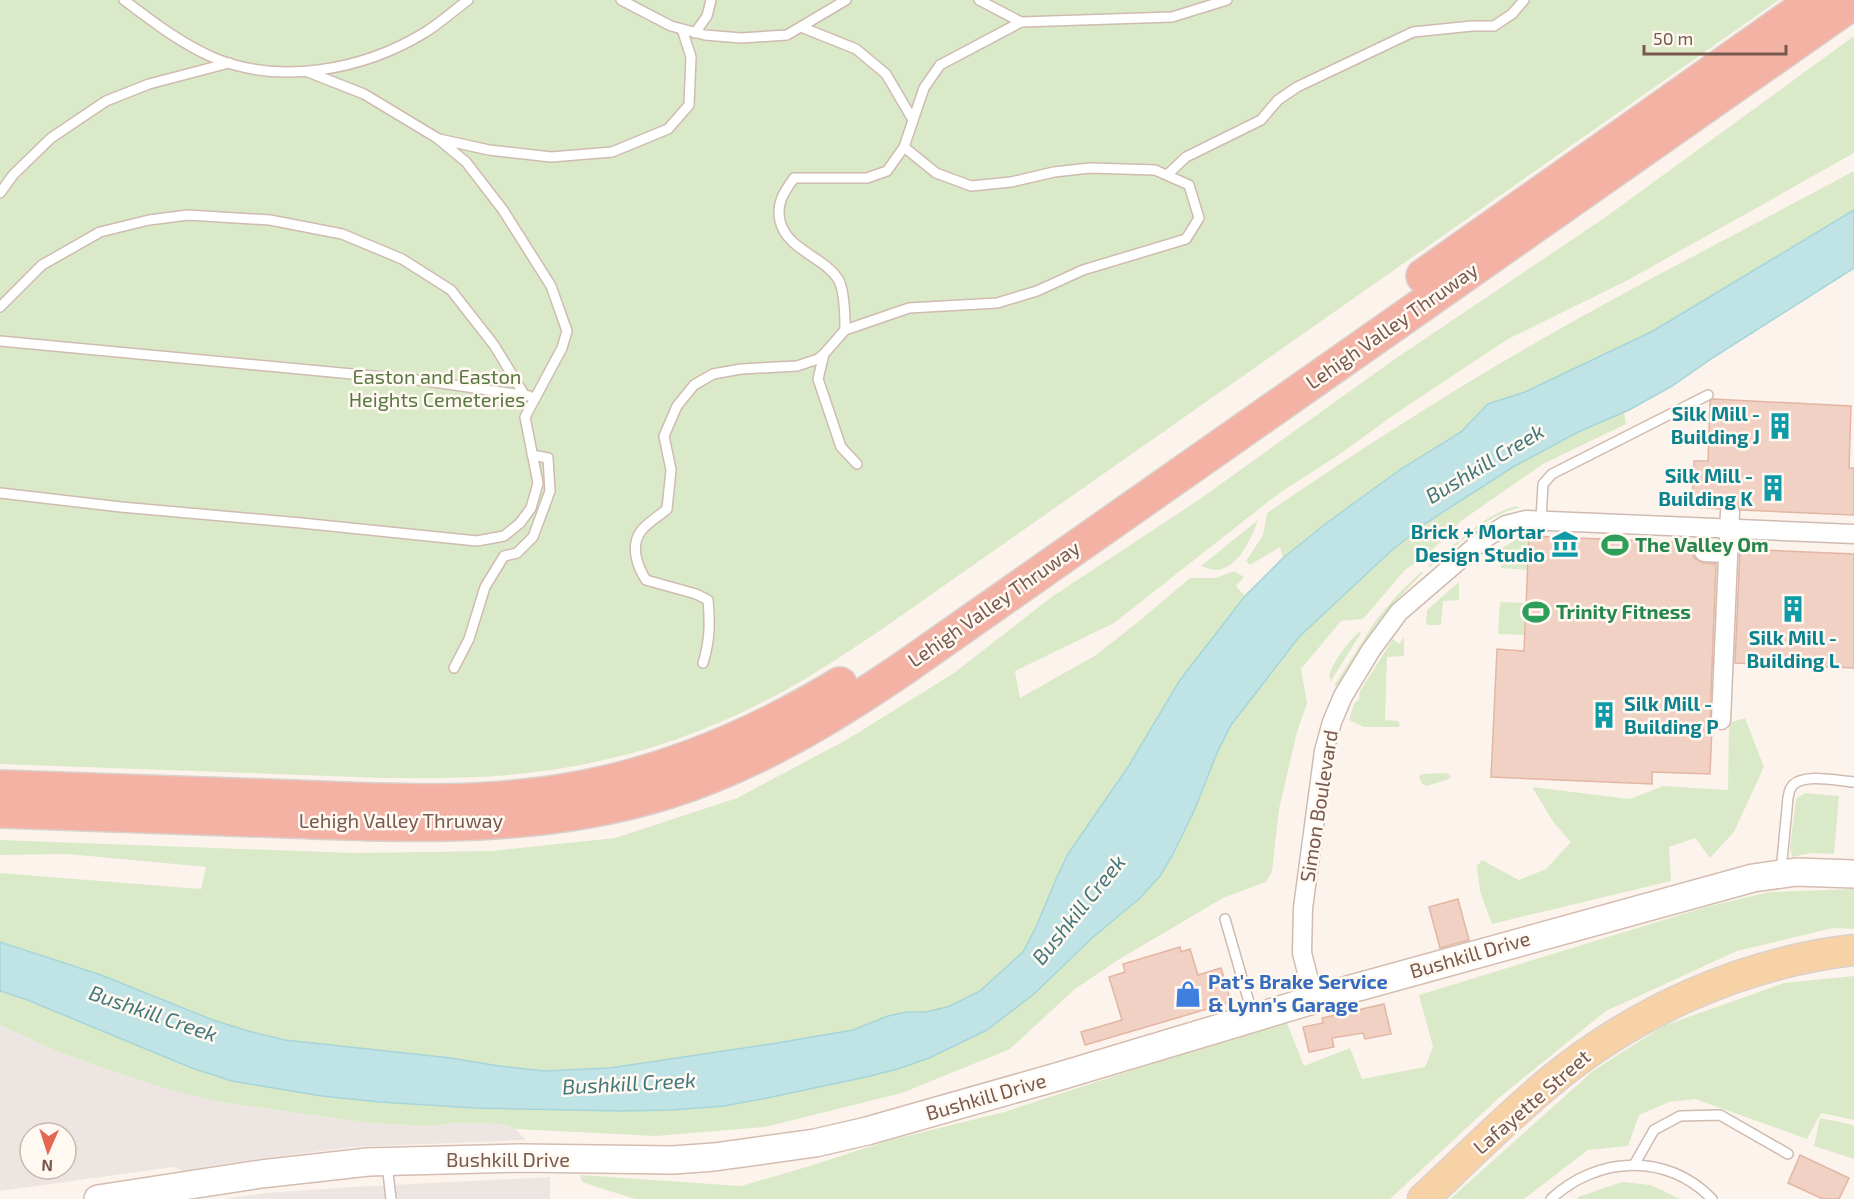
<svg xmlns="http://www.w3.org/2000/svg" width="1854" height="1199" font-family="'Exo 2',sans-serif">
<rect width="100%" height="100%" fill="#fcf4ec"/>
<!-- industrial -->
<g fill="#ece5e1" fill-rule="evenodd">
<path d="M0,1025L56,1051L112,1071L220,1102L369,1123L430,1126L454,1123L503,1124L515,1129L526,1140L353,1147L235,1162L184,1171L173,1167L0,1191ZM30,1133H66V1169H30Z"/>
<polygon points="550,1177 550,1199 223,1199 266,1193 354,1187"/>
</g>
<!-- green -->
<g fill="#daeac9">
<path d="M0,0H1779L878,632C840,657 802,683 761,703C693,738 619,761 543,771C490,779 437,778 383,778L0,764Z"/>
<polygon points="1854,36 1854,153 1630,279 1508,339 1395,414 1340,454 1278,494 1114,623 1015,671 1020,698 1096,655 1138,622 1190,578 1216,578 1234,571 1244,577 1236,586 1245,596 1180,680 1128,767 1069,854 1057,877 1036,927 1023,952 980,991 950,1006 927,1012 907,1012 888,1016 853,1030 777,1043 610,1068 545,1071 499,1066 451,1058 285,1040 248,1031 213,1020 101,975 0,942 0,873 201,889 206,867 68,854 0,855 0,840 354,853 492,851 615,838 737,798 848,739 954,673 1053,596 1197,501 1392,361 1607,216"/>
<path d="M1854,171V210L1653,331L1525,392L1488,404L1461,432L1401,469L1328,522L1283,558L1280,547L1250,565L1246,561L1263,535L1267,513C1369,443 1473,377 1581,317C1671,267 1763,220 1854,171Z"/>
<polygon points="1624,412 1626,424 1543,464 1461,521 1428,554 1405,570 1363,619 1341,621 1301,669 1307,703 1297,732 1279,809 1272,872 1266,882 1223,898 1118,960 1075,989 1010,1049 902,1093 765,1127 656,1136 515,1129 503,1124 454,1123 430,1126 369,1123 220,1102 168,1089 112,1071 56,1051 0,1025 0,991 25,999 192,1068 232,1081 322,1096 380,1102 475,1108 621,1111 673,1110 724,1106 767,1098 866,1077 898,1069 929,1058 987,1030 1034,994 1091,939 1140,897 1160,876 1172,856 1194,811 1217,753 1231,725 1299,637 1357,580 1426,523 1513,467 1578,432"/>
<path d="M1516,506L1519,508C1488,513 1455,548 1430,567L1428,566C1454,546 1484,514 1516,506Z"/>
<path d="M1258,520C1252,537 1238,570 1215,570C1212,570 1205,567 1201,566Z"/>
<polygon points="1529,538 1528,570 1501,568 1502,548 1517,539"/>
<path d="M1421,572L1423,573C1388,607 1360,642 1339,685L1334,686L1376,620L1397,595Z"/>
<polygon points="1459,582 1459,600 1443,601 1441,625 1428,625 1426,623 1427,610"/>
<polygon points="1500,602 1526,603 1525,635 1498,634"/>
<path d="M1359,632L1361,633L1331,681L1329,675C1335,659 1347,643 1359,632Z"/>
<polygon points="1404,637 1404,656 1387,657 1385,720 1398,721 1400,725 1399,727 1364,727 1349,720 1354,704 1359,699 1360,691 1393,639 1399,644"/>
<polygon points="1745,718 1764,767 1734,832 1710,858 1695,838 1669,847 1671,881 1492,924 1480,891 1477,866 1482,860 1519,880 1546,869 1571,842 1554,823 1532,787 1630,799 1663,786 1728,790 1729,723"/>
<polygon points="1446,773 1451,776 1449,779 1427,786 1422,784 1419,777 1421,774"/>
<polygon points="1805,793 1839,796 1834,854 1811,853 1792,857 1790,848 1796,799"/>
<polygon points="1854,889 1854,929 1833,928 1737,951 1606,1011 1501,1096 1390,1199 635,1199 582,1182 580,1175 741,1186 813,1165 887,1141 1004,1112 1179,1055 1287,1023 1304,1066 1350,1048 1362,1079 1425,1067 1433,1047 1419,995 1706,907 1769,892"/>
<polygon points="1854,976 1854,1120 1821,1113 1807,1139 1695,1099 1669,1102 1639,1115 1628,1146 1588,1150 1524,1199 1450,1199 1593,1071 1663,1026 1784,983"/>
<polygon points="1820,1118 1854,1125 1854,1159 1814,1146"/>
<polygon points="1622,1182 1651,1185 1680,1199 1578,1199 1578,1197"/>
</g>
<!-- water -->
<polygon fill="#c0e4e6" stroke="#a6d5d8" stroke-width="1.5" points="1854,210 1854,268 1714,357 1672,386 1629,410 1578,432 1513,467 1426,523 1391,551 1299,637 1231,725 1217,753 1194,811 1172,856 1160,876 1140,898 1091,939 1034,994 987,1030 929,1058 898,1069 866,1077 767,1098 724,1106 673,1110 621,1111 475,1108 380,1102 322,1096 232,1081 192,1068 25,999 0,991 0,942 101,975 213,1020 248,1031 285,1040 451,1058 499,1066 545,1071 610,1068 777,1043 853,1030 888,1016 907,1012 927,1012 950,1006 980,991 1023,952 1036,927 1057,877 1068,854 1128,767 1180,680 1245,596 1283,558 1328,522 1401,469 1461,432 1488,404 1525,392 1653,331"/>
<!-- building -->
<g fill="#f1d1c4" stroke="#e3b6a4" stroke-width="1.5">
<polygon points="1713,399 1851,406 1849,468 1854,468 1854,515 1741,510 1736,503 1730,501 1724,502 1720,509 1692,507 1694,461 1708,461 1710,401"/>
<polygon points="1529,536 1698,543 1693,551 1694,558 1703,563 1716,564 1710,720 1712,727 1710,774 1652,772 1652,784 1491,777 1497,649 1524,651"/>
<polygon points="1740,549 1854,554 1854,668 1735,663"/>
<polygon points="1458,899 1469,940 1440,948 1429,907"/>
<polygon points="1180,947 1181,952 1190,949 1198,975 1221,968 1231,1002 1085,1045 1081,1032 1122,1020 1109,977 1125,972 1123,964"/>
<polygon points="1384,1004 1391,1034 1365,1039 1363,1033 1332,1038 1334,1047 1309,1052 1303,1027 1323,1023 1322,1018"/>
<polygon points="1800,1155 1849,1178 1839,1199 1823,1199 1788,1183"/>
</g>
<g fill="none" stroke-linecap="round" stroke-linejoin="round">
<defs>
<g id="lane">
<path d="M124,0C152,21 180,43 212,57C279,86 363,70 424,33C439,24 453,11 468,0"/>
<polyline points="621,0 671,26 705,35 741,38 787,35 846,0"/>
<polyline points="979,0 1021,22 1172,17 1227,0"/>
<polyline points="801,27 856,49 886,74 913,120"/>
<polyline points="695,33 707,16 711,0"/>
<polyline points="439,139 489,150 551,157 612,152 668,129 689,105 691,57 682,29"/>
<polyline points="1167,175 1186,157 1261,120 1278,100 1297,87 1413,32 1472,26 1494,26 1512,14 1524,0"/>
<polyline points="0,193 13,175 51,138 106,101 149,84 229,63"/>
<polyline points="0,307 42,265 100,232 149,220 188,215 270,220 342,234 402,259 451,290 494,345 525,396"/>
<path d="M845,330C845,317 845,290 838,279C823,256 787,250 780,221C776,203 784,192 794,178H867L887,171L904,147L924,88L940,65L1021,22"/>
<polyline points="0,341 427,381 529,396"/>
<polyline points="857,464 841,447 818,379 824,354 845,330 909,308 997,303 1037,291 1083,270 1186,239 1199,218 1189,185 1155,170 1090,168 1054,172 1011,182 971,186 936,173 904,147"/>
<polyline points="0,493 121,507 301,523 477,541 504,536 520,523 531,508 538,483 525,417 562,348 567,331 551,286 503,210 466,162 437,138 364,94 308,72"/>
<polyline points="1541,520 1543,484 1552,474 1708,395"/>
<path d="M703,663C710,641 710,622 708,600L696,594L646,580C637,566 630,546 641,531C647,523 659,516 667,509L671,470L664,436L677,406L694,385L713,374L741,369L797,366L818,359L824,354"/>
<polyline points="454,668 469,639 485,587 504,556 517,553 533,537 550,491 548,458 532,455"/>
<path d="M1781,871L1788,798C1789,793 1789,789 1793,785C1804,773 1839,781 1854,782"/>
<polyline points="1225,919 1253,1016"/>
<polyline points="387,1164 391,1199"/>
<polyline points="1634,1165 1654,1130 1680,1116 1720,1115 1788,1154"/>
<path d="M1551,1199C1597,1156 1667,1152 1712,1199"/>
</g>
<g id="street">
<polyline points="1704,552 1728,553"/>
<polyline points="1721,720 1730,512"/>
<polyline points="1314,1000 1302,953 1303,908 1324,751 1332,722 1343,696 1371,650 1399,612 1485,538 1506,525 1526,520 1854,534"/>
</g>
<polyline id="secondary" points="98,1199 261,1174 368,1162 521,1158 673,1160 714,1157 815,1143 867,1131 1060,1076 1333,994 1753,878 1796,872 1854,874"/>
<path id="primary" d="M1423,1199C1464,1161 1503,1121 1546,1085C1633,1012 1741,963 1854,950"/>
<g id="highway">
<polyline points="1423,276 1814,0"/>
<path d="M0,787C98,790 197,794 295,797C390,801 486,806 580,788C674,770 759,733 840,684"/>
<path d="M0,811C96,814 192,818 288,821C416,826 542,831 667,792C753,765 829,719 904,668L1854,2"/>
</g>
</defs>
<!-- lane casing -->
<use href="#lane" stroke="#cfbbb0" stroke-width="12"/>
<!-- street casing -->
<use href="#street" stroke="#cfbbb0" stroke-width="21"/>
<!-- secondary casing -->
<use href="#secondary" stroke="#d4bdb0" stroke-width="30"/>
<!-- primary casing -->
<use href="#primary" stroke="#d9d1cd" stroke-width="33"/>
<!-- highway casing -->
<use href="#highway" stroke="#d9d1cd" stroke-width="36"/>
<!-- lane -->
<use href="#lane" stroke="#fff" stroke-width="9"/>
<!-- street -->
<use href="#street" stroke="#fff" stroke-width="18"/>
<!-- secondary -->
<use href="#secondary" stroke="#fff" stroke-width="27"/>
<!-- primary -->
<use href="#primary" stroke="#f8d2a7" stroke-width="30"/>
<!-- highway -->
<use href="#highway" stroke="#f4b2a5" stroke-width="33"/>
</g>
<!-- icons -->
<defs>
<symbol id="building-bare" viewBox="-9 -9 18 18"><path d="M-4-6H4V6H1V3H-1V6H-4ZM-2.5-4.3h1.7v1.8h-1.7ZM.8-4.3h1.7v1.8H.8ZM-2.5-1h1.7V.8h-1.7ZM.8-1h1.7V.8H.8Z" fill="#0f9aa8" stroke="#fff9f2" stroke-width="2.5" paint-order="stroke"/></symbol>
<symbol id="museum-bare" viewBox="-9 -9 18 18"><path d="M0-6L6-3V-2H-6V-3ZM-5-1h2V3h-2ZM-1-1h2V3h-2ZM3-1h2V3H3ZM-6 4H6V6H-6Z" fill="#0f9aa8" stroke="#fff9f2" stroke-width="2.5" paint-order="stroke"/></symbol>
<symbol id="stadium-bare" viewBox="-9 -9 18 18"><path d="M0-5a6.5 5 0 1 0 0 10a6.5 5 0 1 0 0-10ZM-3.5-1.8h7v3.6h-7Z" fill="#2e9e5b" stroke="#fff9f2" stroke-width="2.5" paint-order="stroke"/></symbol>
<symbol id="shop-bare" viewBox="-9 -9 18 18"><path d="M-5-2.5h2.3a2.7 3.5 0 0 1 5.4 0H5L5.5 6h-11ZM-1.5-2.5h3a1.5 2.3 0 0 0-3 0Z" fill="#3f7fe0" stroke="#fff9f2" stroke-width="2.5" paint-order="stroke"/></symbol>
</defs>
<g fill-rule="evenodd">
<use href="#building-bare" x="1761" y="407" width="38" height="38"/>
<use href="#building-bare" x="1754" y="469" width="38" height="38"/>
<use href="#museum-bare" x="1546" y="525" width="38" height="38"/>
<use href="#stadium-bare" x="1596" y="526" width="38" height="38"/>
<use href="#building-bare" x="1774" y="590" width="38" height="38"/>
<use href="#stadium-bare" x="1517" y="593" width="38" height="38"/>
<use href="#building-bare" x="1585" y="696" width="38" height="38"/>
<use href="#shop-bare" x="1169" y="975" width="38" height="38"/>
</g>
<g text-anchor="middle" stroke-width="5" stroke-linejoin="round" paint-order="stroke">
<!-- street labels -->
<g font-size="20" fill="#78594e" stroke="#fff9f2">
<text transform="translate(1392 326) rotate(-35)" y="7">Lehigh Valley Thruway</text>
<text transform="translate(994 604) rotate(-35)" y="7">Lehigh Valley Thruway</text>
<text transform="translate(1319 806) rotate(-81)" y="7">Simon Boulevard</text>
<text x="401" y="828">Lehigh Valley Thruway</text>
<text transform="translate(1470 955) rotate(-16)" y="7">Bushkill Drive</text>
<text transform="translate(986 1097) rotate(-16)" y="7">Bushkill Drive</text>
<text transform="translate(1532 1102) rotate(-41)" y="7">Lafayette Street</text>
<text x="508" y="1167">Bushkill Drive</text>
</g>
<!-- park labels -->
<g font-size="20" fill="#587743" stroke="#fff9f2">
<text x="437" y="384">Easton and Easton<tspan x="437" dy="23">Heights Cemeteries</tspan></text>
</g>
<!-- culture labels -->
<g font-size="20" font-weight="bold" fill="#0d838f" stroke="#fff9f2" text-anchor="end">
<text x="1760" y="421">Silk Mill -<tspan x="1760" dy="23">Building J</tspan></text>
<text x="1753" y="483">Silk Mill -<tspan x="1753" dy="23">Building K</tspan></text>
<text x="1545" y="539">Brick + Mortar<tspan x="1545" dy="23">Design Studio</tspan></text>
<text x="1793" y="645" text-anchor="middle">Silk Mill -<tspan x="1793" dy="23">Building L</tspan></text>
<text x="1624" y="711" text-anchor="start">Silk Mill -<tspan x="1624" dy="23">Building P</tspan></text>
</g>
<!-- leisure labels -->
<g font-size="20" font-weight="bold" fill="#27864d" stroke="#fff9f2" text-anchor="start">
<text x="1635" y="552">The Valley Om</text>
<text x="1556" y="619">Trinity Fitness</text>
</g>
<!-- shop labels -->
<g font-size="20" font-weight="bold" fill="#366cbe" stroke="#fff9f2" text-anchor="start">
<text x="1208" y="989">Pat's Brake Service<tspan x="1208" dy="23">&amp; Lynn's Garage</tspan></text>
</g>
<!-- water labels -->
<g font-size="21" font-style="italic" fill="#41787c" stroke="#fff9f2">
<text transform="translate(1485 464) rotate(-31)" y="7">Bushkill Creek</text>
<text transform="translate(1079 910) rotate(-51)" y="7">Bushkill Creek</text>
<text transform="translate(153 1014) rotate(19)" y="7">Bushkill Creek</text>
<text transform="translate(629 1084) rotate(-3)" y="7">Bushkill Creek</text>
</g>
</g>
<!-- north arrow -->
<g transform="translate(48 1151) rotate(183)"><circle r="28" fill="#fff9f2" stroke="#c9b9b0" stroke-width="1.5"/>
<path d="M0-4.5L10 22L0 15L-10 22Z" fill="#e26755"/>
<text y="-9" font-size="16" font-weight="bold" text-anchor="middle" fill="#78594e">N</text>
</g>
<!-- scale -->
<path d="M1644 45v9h142v-9" fill="none" stroke="#78594e" stroke-width="3"/>
<text x="1653" y="45" font-size="18" fill="#78594e" stroke="#fff9f2" stroke-width="4.5" paint-order="stroke">50 m</text>
</svg>
